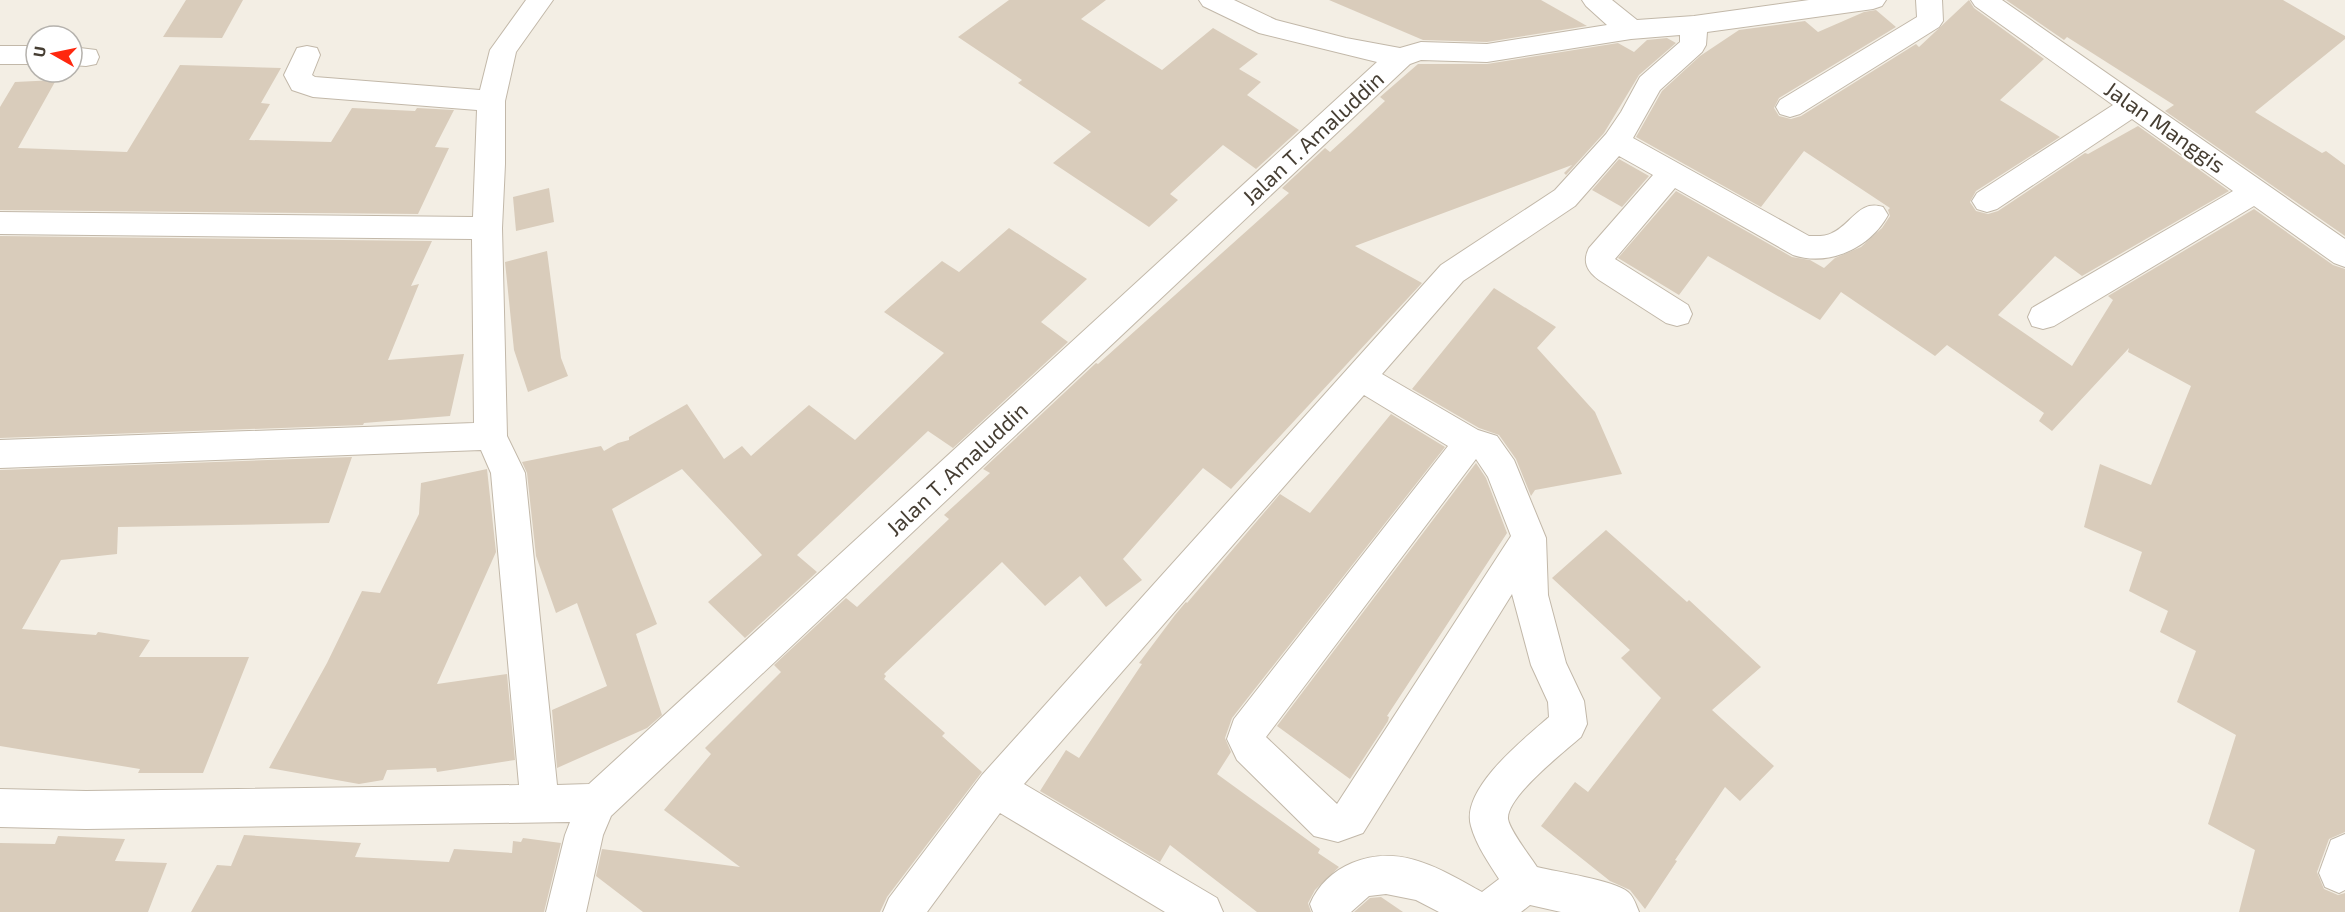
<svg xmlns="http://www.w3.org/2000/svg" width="2345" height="912" font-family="'Exo 2',sans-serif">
<rect width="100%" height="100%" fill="#f3eee4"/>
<!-- building -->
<g fill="#d9ccbb">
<polygon points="186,0 243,0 222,38 163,37"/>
<polygon points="1009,0 1106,0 1081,19 1162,70 1213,28 1258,54 1239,69 1261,82 1247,95 1299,130 1256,169 1223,145 1170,194 1178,200 1149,227 1053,163 1091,132 1018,83 1022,80 958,37"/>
<polygon points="1329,0 1541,0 1587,26 1487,42 1423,40"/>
<polygon points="1969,0 1974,8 2044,59 2000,100 2060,137 1976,191 1970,202 1976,211 1988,214 1998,211 2085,153 2088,154 2138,126 2229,191 2082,276 2055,256 1998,315 2072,366 2113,300 2108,296 2254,209 2333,265 2345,269 2345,832 2329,839 2317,872 2324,889 2338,895 2345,893 2345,912 2239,912 2255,850 2208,824 2236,735 2177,702 2196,651 2160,632 2168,611 2129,591 2142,552 2084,527 2100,464 2151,485 2191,386 2128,352 2129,348 2052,431 2039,421 2044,413 1947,345 1935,356 1841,292 1820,320 1708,256 1679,295 1618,258 1676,191 1792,257 1810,260 1824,268 1835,258 1861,247 1882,228 1890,216 1888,210 1890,208 1804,151 1761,207 1636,137 1662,91 1700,56 1739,30 1805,21 1818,32 1864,12 1876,10 1896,27 1779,98 1774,108 1779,116 1791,119 1801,116 1916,44 1919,47"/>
<polygon points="2006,0 2283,0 2345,36 2345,39 2255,112 2322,153 2326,151 2345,165 2345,236 2165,111 2174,105 2067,37 2064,40"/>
<polygon points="1667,38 1676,43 1639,75 1604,133 1566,175 1564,173 1572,165 1355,246 1422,283 1231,489 1203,468 1123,559 1142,580 1106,607 1080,576 1045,606 1002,562 884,674 886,676 884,679 945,733 942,736 982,772 887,897 880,912 643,912 596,876 602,849 740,867 664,810 711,754 705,748 781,672 774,665 846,598 857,607 949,519 944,515 990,473 983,469 1096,363 1098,364 1289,193 1282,188 1325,148 1330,152 1351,133 1385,101 1380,97 1418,64 1487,64 1618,43 1634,52 1647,40"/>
<polygon points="180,65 281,68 261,103 270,104 249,140 331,142 352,108 415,111 417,108 454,110 435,147 449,148 418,214 0,210 0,107 15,82 56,80 18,148 127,152"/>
<polygon points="1619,159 1649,176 1622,207 1592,190"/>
<polygon points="549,188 554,222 516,231 513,197"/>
<polygon points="1009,228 1087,279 1041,322 1068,342 953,448 928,431 797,555 817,572 745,638 708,602 762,555 682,469 612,509 657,624 636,634 662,715 647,728 557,768 552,710 607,686 577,603 556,613 536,556 527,473 522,462 601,446 604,451 618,443 629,440 629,437 687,404 724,459 742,446 751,456 809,405 855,440 944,353 884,312 942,261 959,272"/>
<polygon points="0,236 432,241 411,286 419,284 388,360 464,354 450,416 364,423 363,425 0,438"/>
<polygon points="547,251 561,358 568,376 528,392 514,350 505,262"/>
<polygon points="1494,288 1556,327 1537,348 1595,412 1622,474 1535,490 1531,496 1516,459 1499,435 1479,428 1412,389"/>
<polygon points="1391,414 1445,447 1232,718 1225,738 1231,752 1217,774 1320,849 1318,853 1339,867 1315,890 1308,903 1311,912 1257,912 1170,845 1160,862 1040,791 1066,750 1079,758 1142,664 1139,663 1175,615 1186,602 1187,603 1280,494 1310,513"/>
<polygon points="352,457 329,523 118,527 117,554 61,560 22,629 96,635 98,632 150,640 139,657 249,657 203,773 138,773 140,769 0,746 0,470"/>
<polygon points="1476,463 1486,478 1507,533 1387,716 1389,717 1388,721 1350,779 1277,726"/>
<polygon points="487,469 496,552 437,684 507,674 515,760 437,772 436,768 387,770 383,780 359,784 269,768 327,663 362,591 380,593 419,514 421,483"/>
<polygon points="1606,530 1687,602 1689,600 1761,667 1712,710 1774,766 1740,801 1725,787 1675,860 1677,861 1645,909 1630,890 1610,881 1541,826 1575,782 1588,792 1661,698 1621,658 1630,650 1552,578"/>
<polygon points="244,835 361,843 355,857 449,862 454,849 512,853 513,841 521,842 523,838 561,843 544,912 191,912 217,865 231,866"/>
<polygon points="58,836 125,839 115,861 167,863 148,912 0,912 0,843 55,844"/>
<polygon points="1381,897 1403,912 1354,912 1370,898"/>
</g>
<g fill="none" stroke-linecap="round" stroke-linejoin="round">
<defs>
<g id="minor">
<path d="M526,0H553L516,52L505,101V164L502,228L507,436L525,473L557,785L589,784L1377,62L1259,33L1203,6L1199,0H1234L1276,20L1346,38L1400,48L1421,42L1487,44L1607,25L1586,6L1582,0H1612L1637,20L1694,16L1809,0H1886L1882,6L1873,9L1707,32L1706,45L1702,52L1660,90L1633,138L1809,236C1816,236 1825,237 1832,233C1852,224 1859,199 1883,207L1888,215C1870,248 1829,267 1793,255L1675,188L1615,259L1688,305L1692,314L1688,323L1677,326L1666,323L1599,280C1587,271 1582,262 1589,248L1653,175L1619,156L1575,206L1463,281L1382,374L1478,430L1497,436L1514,460L1546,538L1548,595L1566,663L1584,701L1587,724L1581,737C1564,752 1506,797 1508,819C1510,831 1530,856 1537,867C1557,872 1614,880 1628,892C1634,897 1636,905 1639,912H1561L1530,905L1521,912H1439L1416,900L1386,894L1369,896L1351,912H1313L1310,904C1318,885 1333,871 1352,863C1400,843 1440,869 1482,892L1499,879C1489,863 1476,845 1471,826C1460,789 1525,738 1549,717L1548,702L1531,665L1512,594L1363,833L1338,842L1314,836L1237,760L1227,739L1234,719L1448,446L1364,395L1024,784L1217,898L1223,912H1165L1000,813L927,912H883L889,898L982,775L1441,265L1555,190L1606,134L1621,112L1640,77L1680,42V35L1631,39L1487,62L1421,60L1410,64L611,816L603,835L586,912H546L565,835L570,822L86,829L0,827V789L86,791L519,785L491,473L481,450L0,468V440L474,423L472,239L0,234V212L473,217L477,110L313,97L292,90L284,75L297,48L307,46L317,48L320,55L312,75L315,77L480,90L490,50ZM1476,459L1488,477L1511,536L1337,804L1266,737Z"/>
<polygon points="1916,0 1942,0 1943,21 1939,27 1800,114 1790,117 1780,114 1776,107 1780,100 1917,17"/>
<polygon points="1971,0 2002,0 2345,239 2345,267 2334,263 2254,206 2054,326 2043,329 2032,326 2028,317 2032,308 2233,191 2132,119 1997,209 1987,212 1977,209 1972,201 1977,193 2113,105 1975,6"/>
<rect x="0" y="46" width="36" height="18"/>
<polygon points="72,47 96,50 99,57 96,64 86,66 72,65"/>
<polygon points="2345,834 2345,890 2339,893 2325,887 2319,873 2331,840"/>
</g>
</defs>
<!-- minor casing -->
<use href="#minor" stroke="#c2b8a9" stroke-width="2"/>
<!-- minor -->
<use href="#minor" fill="#fff" fill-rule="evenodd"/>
</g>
<g text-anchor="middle" stroke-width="5" stroke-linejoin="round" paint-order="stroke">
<!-- street labels -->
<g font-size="22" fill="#463e33" stroke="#fff">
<text transform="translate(2165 127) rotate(35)" y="8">Jalan Manggis</text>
<text transform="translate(1313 138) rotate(-43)" y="8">Jalan T. Amaluddin</text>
<text transform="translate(957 469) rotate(-43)" y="8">Jalan T. Amaluddin</text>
</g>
</g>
<!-- north arrow -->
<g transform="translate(54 54) rotate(279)"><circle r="28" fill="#ffffff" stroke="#b5b2ad" stroke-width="1.5"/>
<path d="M0-4.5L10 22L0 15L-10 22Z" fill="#ff280f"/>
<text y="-9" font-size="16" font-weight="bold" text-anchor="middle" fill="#463e33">U</text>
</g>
</svg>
